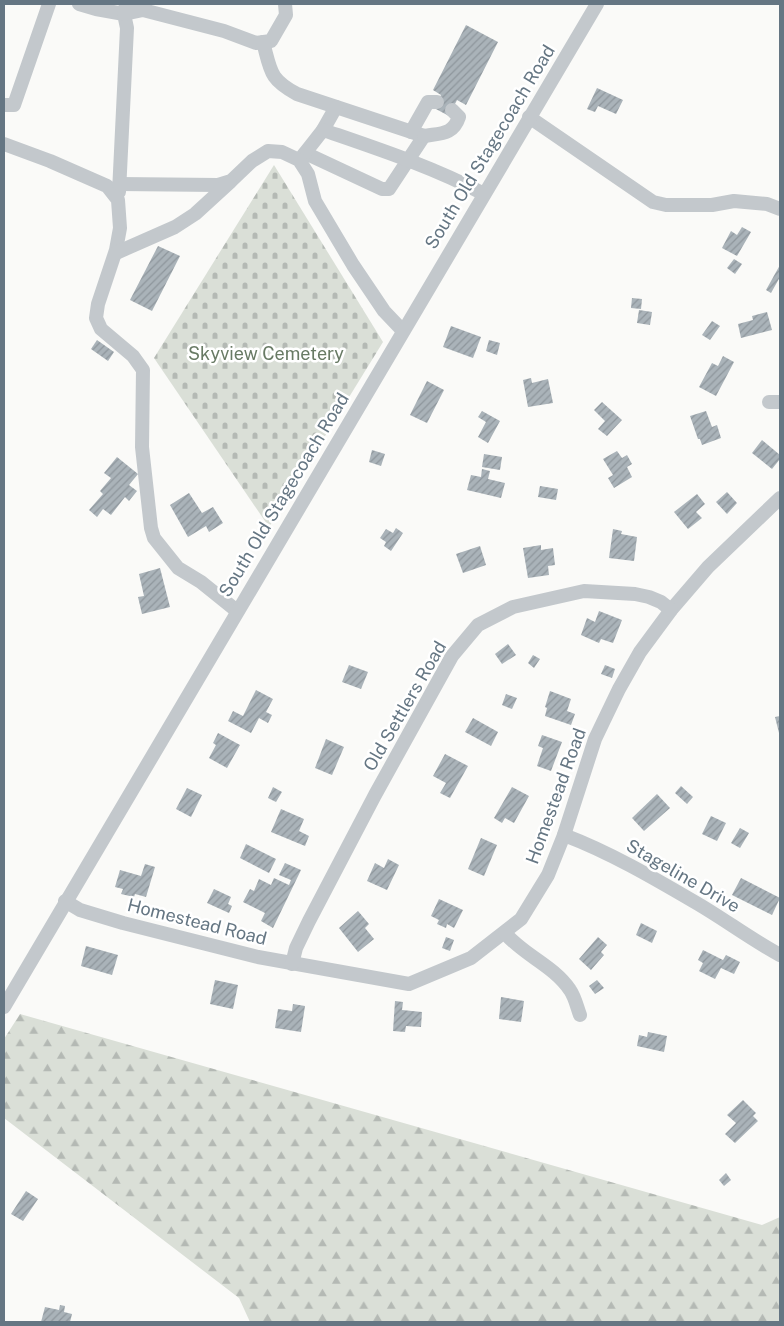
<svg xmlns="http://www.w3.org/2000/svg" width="784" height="1326" font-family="'Public Sans',sans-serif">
<defs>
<pattern id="forest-firs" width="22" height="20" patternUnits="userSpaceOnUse" patternTransform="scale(1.25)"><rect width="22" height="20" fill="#dadfd7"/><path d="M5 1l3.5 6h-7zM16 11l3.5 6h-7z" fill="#b4b9b4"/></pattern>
<pattern id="cemetery-stones" width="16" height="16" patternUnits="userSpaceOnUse" patternTransform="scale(1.25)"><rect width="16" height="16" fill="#dadfd7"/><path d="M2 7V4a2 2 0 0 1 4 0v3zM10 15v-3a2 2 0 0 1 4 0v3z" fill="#b4b9b4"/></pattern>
<pattern id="building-hatch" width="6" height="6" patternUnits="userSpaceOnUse" patternTransform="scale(1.25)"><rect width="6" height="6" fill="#aab3b9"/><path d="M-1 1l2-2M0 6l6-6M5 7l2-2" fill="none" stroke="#8e969c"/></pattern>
</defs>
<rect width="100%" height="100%" fill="#fafaf8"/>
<!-- forest -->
<polygon fill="url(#forest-firs)" points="20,1014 762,1225 780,1217 780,1322 250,1322 239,1298 4,1118 4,1039"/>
<!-- cemetery -->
<polygon fill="url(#cemetery-stones)" points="274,165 383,342 269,527 154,358"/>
<!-- building -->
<g fill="url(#building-hatch)">
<polygon points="466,25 498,42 466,105 457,100 449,116 434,108 441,95 433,90"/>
<polygon points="597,88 623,100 616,114 598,106 595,112 587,109"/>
<polygon points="742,227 751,232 737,256 722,248 731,231 737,235"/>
<polygon points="158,246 180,256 152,311 130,300"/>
<polygon points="734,259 742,264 735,274 727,268"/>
<polygon points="780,265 780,277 771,293 766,290"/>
<polygon points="632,298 642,299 641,309 631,308"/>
<polygon points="639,310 652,312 650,325 637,323"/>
<polygon points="767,312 772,330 741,338 738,324 753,320 752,316"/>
<polygon points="712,321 720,326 710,340 702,335"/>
<polygon points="451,326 481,337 473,358 443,347"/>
<polygon points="97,340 114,352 108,361 91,349"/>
<polygon points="489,340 500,343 497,355 486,351"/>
<polygon points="723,356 734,362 716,396 699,387 712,363 718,366"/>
<polygon points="531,378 532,383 548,379 553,403 528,407 523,380"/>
<polygon points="427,381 444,390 427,423 410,415"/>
<polygon points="602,402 622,420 607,436 598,429 605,421 594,410"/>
<polygon points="482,411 500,421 488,443 478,437 486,422 478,417"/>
<polygon points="706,411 712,427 717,425 721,438 702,445 700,439 698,439 690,416"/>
<polygon points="762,440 780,455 780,459 772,469 752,453"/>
<polygon points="372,450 385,454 381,466 369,462"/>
<polygon points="617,451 622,458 627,455 632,464 627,467 632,477 614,488 608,478 613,475 603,459"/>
<polygon points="484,454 502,457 500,470 482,467"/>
<polygon points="117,457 138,474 129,485 137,491 129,501 125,497 111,515 103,509 97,517 89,510 103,494 100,491 111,478 104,473"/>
<polygon points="482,469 490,471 488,479 505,483 501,498 467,490 471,475 481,477"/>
<polygon points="540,486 558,489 556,500 538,497"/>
<polygon points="727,492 737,503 727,514 716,502"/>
<polygon points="189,493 202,513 213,507 223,523 209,532 206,526 188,537 170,505"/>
<polygon points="697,494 705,504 696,512 702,518 688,529 674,512"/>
<polygon points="396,528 403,533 391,551 384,546 386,542 380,538 386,529 393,533"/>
<polygon points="613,529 622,531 621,534 637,537 634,561 609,558"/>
<polygon points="541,545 541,550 553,548 555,565 548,566 549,575 528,578 523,548"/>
<polygon points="480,546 486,565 463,573 456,554"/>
<polygon points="160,568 170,607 142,614 138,597 144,596 139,574"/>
<polygon points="599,611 622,620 613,643 601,639 599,643 581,635 587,618 595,622"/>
<polygon points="508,644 516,655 502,664 495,654"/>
<polygon points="533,655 540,659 534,668 528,663"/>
<polygon points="349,665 368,672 361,689 342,682"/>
<polygon points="605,665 615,669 612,678 601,674"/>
<polygon points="256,690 273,699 266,712 272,715 268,723 259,718 251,733 228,721 233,711 243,716"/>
<polygon points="550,691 571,699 567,711 575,714 571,725 545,716 547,708 545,707"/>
<polygon points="506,694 517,698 512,709 502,705"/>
<polygon points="780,716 780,737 775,717"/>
<polygon points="473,718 498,732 491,746 465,732"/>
<polygon points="218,733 240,745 227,768 209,758 216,745 213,743"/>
<polygon points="542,735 562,742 551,771 537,766 543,748 538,746"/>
<polygon points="326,739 344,747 332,775 315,768"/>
<polygon points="445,754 468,766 450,798 440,793 446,783 433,776"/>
<polygon points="681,786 693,797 687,804 675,793"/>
<polygon points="273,787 282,792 276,802 268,798"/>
<polygon points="512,787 529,796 514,823 505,818 502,823 494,818"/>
<polygon points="187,788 202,795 191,817 176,809"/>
<polygon points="657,794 670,808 644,831 632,818"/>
<polygon points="281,809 304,819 299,831 309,836 305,846 271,832"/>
<polygon points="711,816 726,823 717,841 702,834"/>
<polygon points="740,828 749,833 740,848 731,843"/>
<polygon points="481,838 497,845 484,876 468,869"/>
<polygon points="246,844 276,859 269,873 240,858"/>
<polygon points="388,859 399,865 387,890 367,881 375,863 384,868"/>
<polygon points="285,863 301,870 273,928 261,921 265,913 243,902 250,889 254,891 259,879 271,885 274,878 289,885 291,880 279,875"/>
<polygon points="145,864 155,867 146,897 135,894 134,897 121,894 123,889 115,887 120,870 141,876"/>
<polygon points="741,878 780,898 772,915 732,895"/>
<polygon points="214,889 231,897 228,904 232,906 229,913 207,903"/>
<polygon points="439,899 463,910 454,928 447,924 446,928 437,924 439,920 431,916"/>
<polygon points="358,911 369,924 365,928 374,939 358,952 339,928"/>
<polygon points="641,923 657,931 652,943 636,935"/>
<polygon points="446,937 454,940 450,951 442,948"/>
<polygon points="598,937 607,945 601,952 604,955 591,970 579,959"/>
<polygon points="86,946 118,955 112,975 81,966"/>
<polygon points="703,950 723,960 726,955 740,962 734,974 721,968 715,979 699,971 703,963 698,960"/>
<polygon points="215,980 238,985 233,1009 210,1004"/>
<polygon points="597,980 604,988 595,994 589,986"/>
<polygon points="501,997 524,1001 521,1022 499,1019"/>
<polygon points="395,1001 403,1002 402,1010 422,1012 421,1027 406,1026 405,1032 393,1031"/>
<polygon points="293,1004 305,1006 301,1032 275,1028 278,1009 292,1011"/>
<polygon points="648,1032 667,1036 664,1052 637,1046 639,1035 647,1037"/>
<polygon points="743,1100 756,1113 753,1116 758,1121 735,1143 725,1134 736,1123 727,1115"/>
<polygon points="726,1173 731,1180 724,1186 719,1180"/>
<polygon points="26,1191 38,1199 23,1221 11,1214"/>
<polygon points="60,1305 65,1306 64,1312 72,1314 70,1322 41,1322 45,1307 59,1310"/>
</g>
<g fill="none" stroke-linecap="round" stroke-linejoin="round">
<!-- minor -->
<g stroke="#c3c8cc" stroke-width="14">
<polyline points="79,4 96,9 124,14 127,28 119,192"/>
<polyline points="126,4 124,14 143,10 224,31 256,43 271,41 286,15 285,4"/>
<path d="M263,42C271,71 269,79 297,94L424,136L389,189H382L305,153"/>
<polyline points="4,105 14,105 49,4"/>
<polyline points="529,117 653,202 666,205 712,205 734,201 767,204 780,209"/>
<polyline points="323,130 336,107"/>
<polyline points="411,132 428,102 437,102"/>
<path d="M424,136C441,133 453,135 459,117L452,110"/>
<polyline points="4,144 50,161 107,186 118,200 120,228 116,250 98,304 96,318 101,329 133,356 143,370 142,447 151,528 154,538 178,568 201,582 237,611"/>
<path d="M301,158L323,130C378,149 433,167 484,194"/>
<polyline points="119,184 218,185 231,181 252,161 268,151 282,152 299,160 308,174 315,201 353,265 384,311 403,331"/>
<polyline points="116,253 175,227 195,214 230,182"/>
<polyline points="769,402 780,402"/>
<path d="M564,835C609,852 652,877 693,901C723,918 750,939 780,955"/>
<polyline points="65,901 80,910 123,923 258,957 409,984 471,958 521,919 548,875 564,835 595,739 619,689 640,652 671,610 708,567 780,498"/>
<path d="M505,933C523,955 553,965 570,990C575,997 577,1007 580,1015"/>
<polyline points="292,964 296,948 309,921 375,795 452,656 478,625 513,607 584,591 635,594 649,597 661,602 671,610"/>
<polyline points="4,1007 597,4"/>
</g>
</g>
<g text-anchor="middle" stroke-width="5" stroke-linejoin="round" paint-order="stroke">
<!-- street labels -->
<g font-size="18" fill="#657683" stroke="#fff">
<text transform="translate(490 147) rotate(-59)" y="6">South Old Stagecoach Road</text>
<text transform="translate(284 495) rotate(-59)" y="6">South Old Stagecoach Road</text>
<text transform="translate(405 706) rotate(-60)" y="6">Old Settlers Road</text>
<text transform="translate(556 796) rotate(-70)" y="6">Homestead Road</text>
<text transform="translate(683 876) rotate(30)" y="6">Stageline Drive</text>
<text transform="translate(197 922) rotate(14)" y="6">Homestead Road</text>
</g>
<!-- park labels -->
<g font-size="18" fill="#687a64" stroke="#fff">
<text x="266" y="360">Skyview Cemetery</text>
</g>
</g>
<!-- border -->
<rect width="784" height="1326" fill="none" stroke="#657683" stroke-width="10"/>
</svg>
